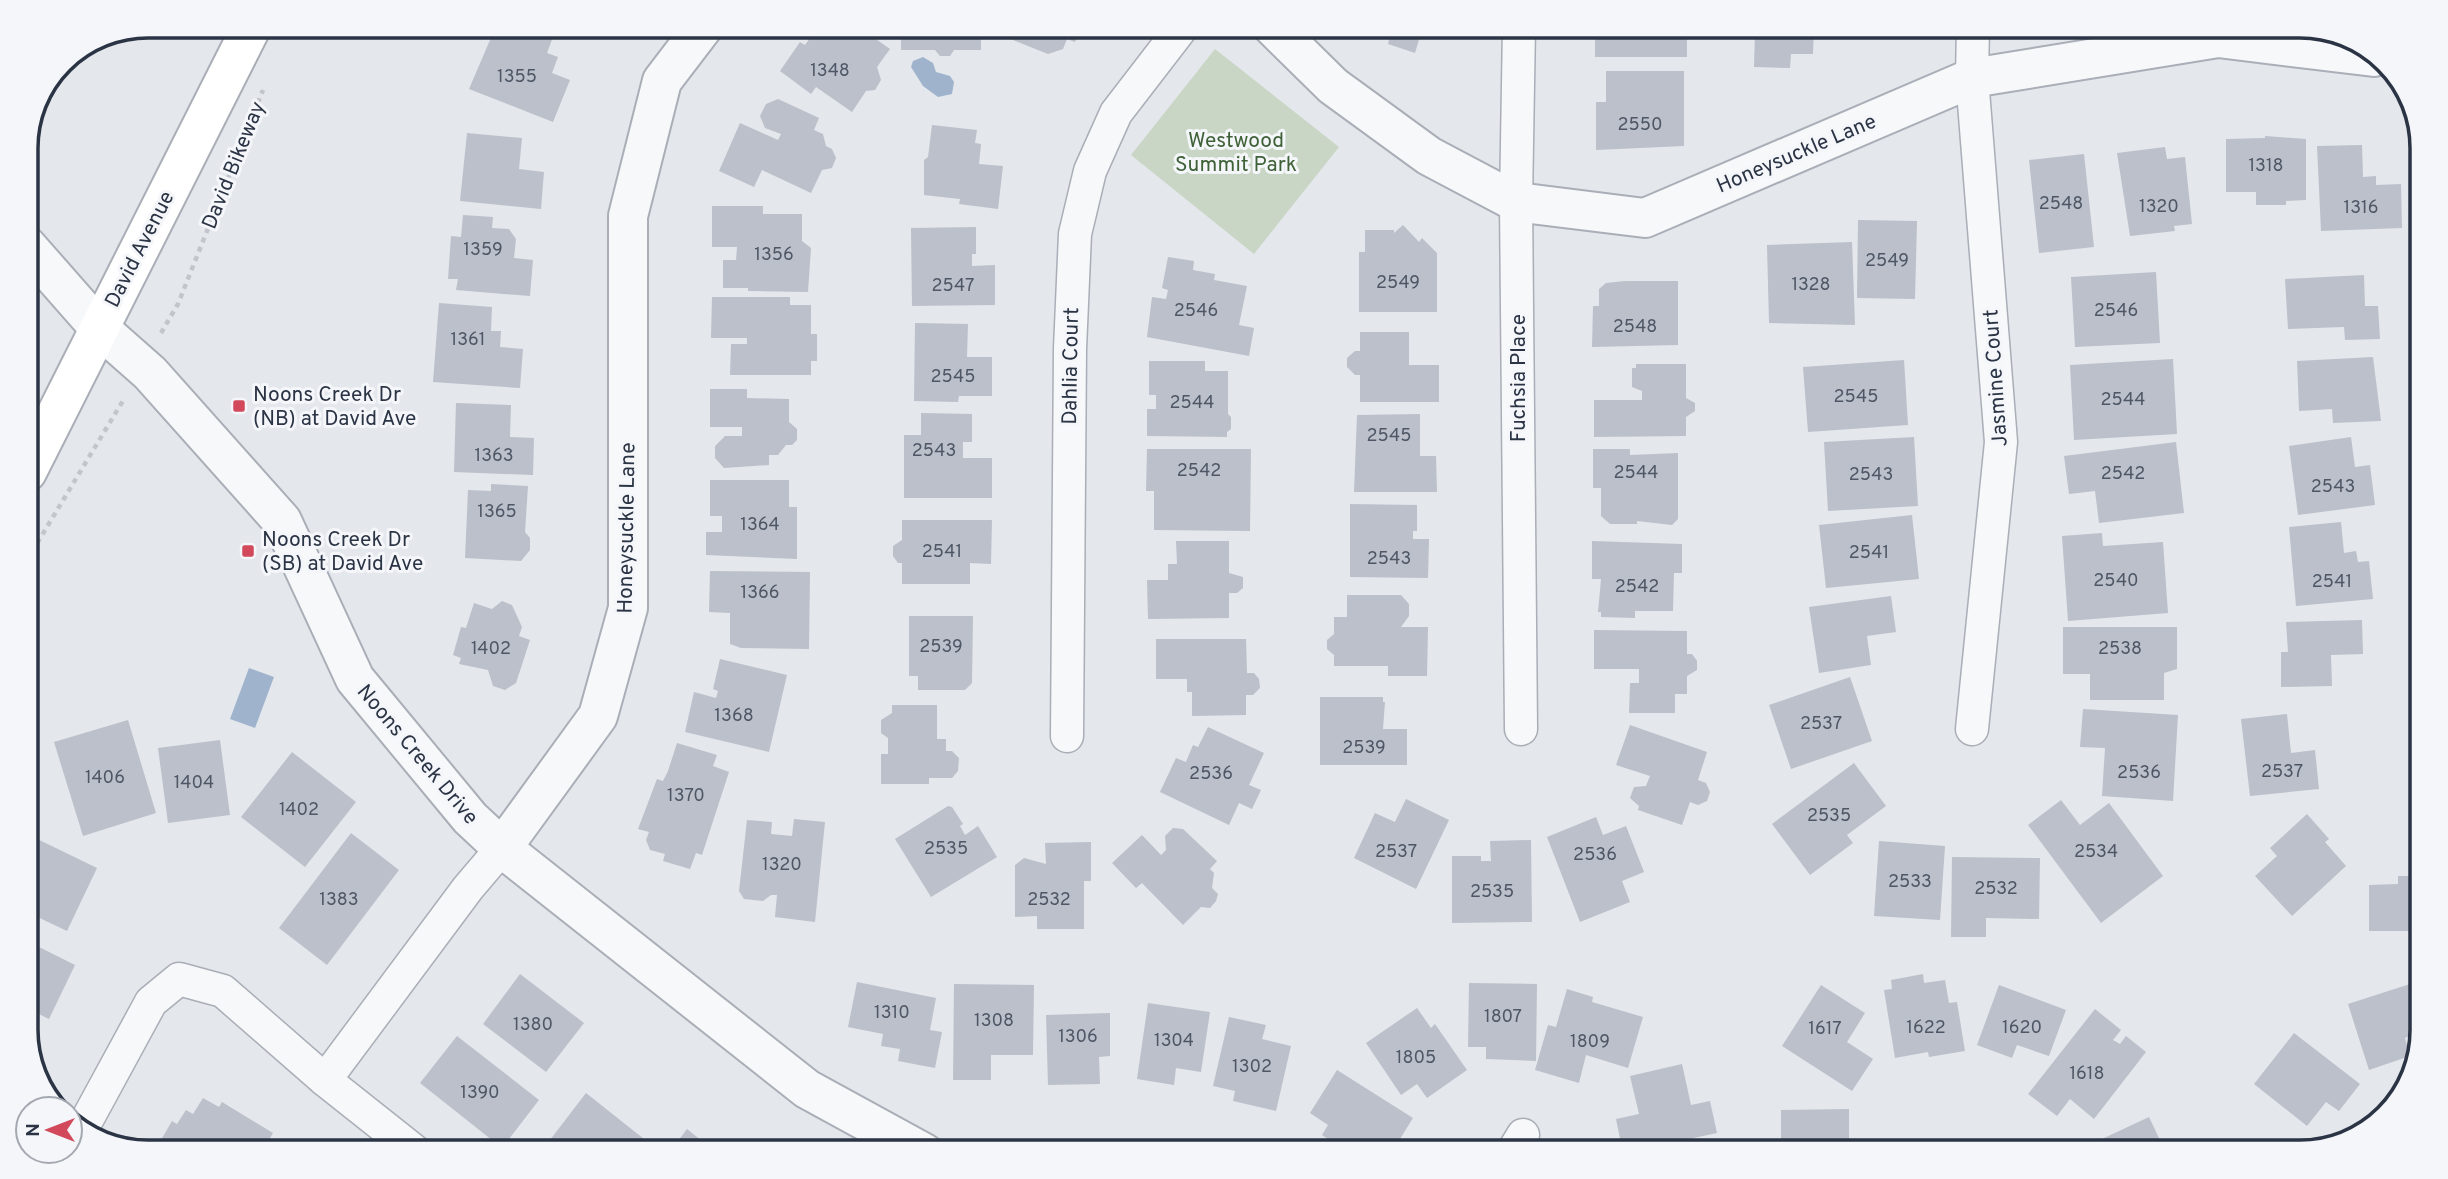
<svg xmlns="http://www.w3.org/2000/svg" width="2448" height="1179" font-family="Overpass,sans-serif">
<rect width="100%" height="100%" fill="#e4e7ec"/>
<!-- park -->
<polygon fill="#c9d6c5" points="1215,49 1339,147 1254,254 1131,155"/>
<!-- water -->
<g fill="#9fb4cc">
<polygon points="923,57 933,63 936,72 950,76 954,82 952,94 938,97 923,86 911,67 913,61"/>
<polygon points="249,668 274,677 255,728 230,719"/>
</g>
<!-- building -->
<g fill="#bbc0ca">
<polygon points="496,26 549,26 556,29 547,53 558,57 552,73 570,80 553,122 469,89"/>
<polygon points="818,26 849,26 863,36 866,32 890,49 877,67 881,80 875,90 866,91 852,112 816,87 811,94 780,71 800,42 805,45 810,38 809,28"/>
<polygon points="901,26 981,26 981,50 954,50 950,56 940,56 935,50 901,50"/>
<polygon points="1010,26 1081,26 1075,42 1067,39 1063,49 1048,54 1008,38"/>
<polygon points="1375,26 1423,26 1415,53 1388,44 1390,36 1373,31"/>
<rect x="1595" y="26" width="92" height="31"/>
<polygon points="1765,26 1814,26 1813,54 1791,54 1790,68 1754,67 1755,31 1765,31"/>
<polygon points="1606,71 1684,71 1684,146 1596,150 1596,102 1606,102"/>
<polygon points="778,99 819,118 814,130 823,134 826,146 832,149 836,158 832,168 822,170 811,193 762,170 754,187 719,171 740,123 778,140 781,134 765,128 760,116 766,104"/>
<polygon points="932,125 977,130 975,143 981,144 979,164 1003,166 998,209 959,204 960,199 924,195 924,160 928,157"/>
<polygon points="467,133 522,138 519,169 544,172 541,209 460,201"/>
<polygon points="2265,136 2306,139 2306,200 2286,201 2286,205 2256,205 2256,192 2226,192 2226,139 2265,138"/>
<polygon points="2362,145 2363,177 2376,176 2376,185 2401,184 2402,228 2321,231 2317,146"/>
<polygon points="2165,147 2167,159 2185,157 2192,224 2174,226 2175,231 2130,236 2117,153"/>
<polygon points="2084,154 2094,247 2039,253 2029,160"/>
<polygon points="712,206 763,206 763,214 802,214 802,241 811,248 808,292 748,291 748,288 723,288 723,260 736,260 737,247 712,247"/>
<polygon points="463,215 493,217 492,228 509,229 516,239 514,258 533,260 530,296 456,290 458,279 448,279 451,236 461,237"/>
<polygon points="1858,220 1917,221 1915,299 1857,298"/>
<polygon points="1403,225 1419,242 1422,238 1437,253 1437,312 1359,312 1359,252 1365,252 1365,230 1394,230 1394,233"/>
<polygon points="976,227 976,254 972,254 972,266 995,265 995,305 912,306 911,228"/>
<polygon points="1852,242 1855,325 1769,323 1767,245"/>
<polygon points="1168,257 1194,261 1193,270 1215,274 1214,280 1247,286 1239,325 1254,328 1249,356 1147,337 1152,297 1166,299 1168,290 1162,288"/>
<polygon points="2156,272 2160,343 2075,347 2071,277"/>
<polygon points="2364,275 2365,306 2378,306 2380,339 2345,340 2344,327 2288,329 2285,279"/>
<polygon points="1625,281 1678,281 1678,345 1592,347 1593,306 1599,306 1599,289 1606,283"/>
<polygon points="712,297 790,297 790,305 811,305 811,334 817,334 817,361 811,361 811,375 730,375 731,344 747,344 747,338 711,338"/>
<polygon points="439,303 492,307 491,331 501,331 500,347 523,349 520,388 433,382"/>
<polygon points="915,323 968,324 967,357 992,357 992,396 959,396 958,402 914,401"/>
<polygon points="1360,332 1409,332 1409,365 1439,365 1439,402 1360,402 1360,375 1355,375 1347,367 1347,358 1355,351 1360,351"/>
<polygon points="2373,357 2381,421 2333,423 2332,409 2299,411 2297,361"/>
<polygon points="2173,359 2177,434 2074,440 2070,365"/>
<polygon points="1904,360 1908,425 1808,432 1803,367"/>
<polygon points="1149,361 1205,361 1205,371 1228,371 1228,414 1231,417 1231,429 1227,432 1227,437 1147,436 1147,409 1156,409 1156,395 1149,395"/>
<polygon points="1636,364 1686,364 1686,398 1695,403 1695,411 1686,417 1686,436 1594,437 1594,400 1642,400 1642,391 1632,387 1632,368 1636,368"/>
<polygon points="710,389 747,389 747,398 789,399 789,422 797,429 797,440 792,445 786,445 778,455 769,455 769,465 724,468 715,458 715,446 725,436 742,436 742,427 710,427"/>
<polygon points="456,403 511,405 510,437 534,438 533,475 454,472"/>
<polygon points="921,413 972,414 972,442 963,442 963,458 992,458 992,498 904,498 904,435 921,435"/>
<polygon points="1420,414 1420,456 1436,456 1437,492 1354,492 1357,415"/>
<polygon points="1914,437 1918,506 1828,511 1824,442"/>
<polygon points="2351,437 2355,467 2370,465 2375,505 2298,515 2289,446"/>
<polygon points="2176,442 2184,513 2099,523 2095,491 2069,494 2064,456"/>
<polygon points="1147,449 1251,449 1250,531 1154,530 1154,491 1146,491"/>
<polygon points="1593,449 1630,449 1630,455 1678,453 1678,519 1672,525 1637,521 1637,524 1610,524 1601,516 1601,488 1593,488"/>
<polygon points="710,480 789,480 789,507 797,507 797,559 706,555 706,532 722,532 722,516 710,516"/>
<polygon points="491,484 528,486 525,532 530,538 530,550 521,561 465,558 468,490 491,491"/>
<polygon points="1350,504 1417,505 1417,531 1413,531 1413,539 1429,539 1428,578 1350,577"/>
<polygon points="1912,515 1919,579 1826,588 1819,525"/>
<polygon points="902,520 992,520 991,564 970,563 970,584 902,584 902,563 898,563 893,556 893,546 902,540"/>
<polygon points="2341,522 2344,553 2356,551 2358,562 2369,561 2373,599 2296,606 2289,527"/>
<polygon points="2102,533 2103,546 2163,542 2168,613 2068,621 2062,536"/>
<polygon points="1176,541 1229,541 1229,573 1243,577 1243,588 1237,593 1229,593 1229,618 1148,619 1147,580 1168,580 1168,564 1177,564"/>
<polygon points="1592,541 1682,544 1682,573 1674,573 1673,611 1635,611 1635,618 1601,617 1601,612 1598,612 1601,579 1592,579"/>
<polygon points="710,571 810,572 809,649 741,648 730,644 730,613 709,612"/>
<polygon points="1347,595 1401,595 1409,604 1409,616 1401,627 1428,627 1427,676 1388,676 1388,666 1334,666 1334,655 1327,649 1327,640 1334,634 1334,617 1347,617"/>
<polygon points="1891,596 1896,632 1867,636 1871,665 1819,673 1809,607"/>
<polygon points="502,601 512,605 522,627 519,636 530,640 516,683 505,690 493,686 488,670 459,664 461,658 453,655 461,627 466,628 474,603 492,609"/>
<polygon points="909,616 973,616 972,683 965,690 918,690 918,676 909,676"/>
<polygon points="2362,620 2363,654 2331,655 2332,686 2281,687 2281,652 2288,652 2286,622"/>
<polygon points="2063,627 2177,627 2177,669 2164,673 2164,700 2090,700 2090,674 2063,674"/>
<polygon points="1594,630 1687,631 1687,654 1692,654 1697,661 1697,670 1687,676 1687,694 1675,694 1675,713 1629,713 1630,683 1639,683 1639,669 1594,669"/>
<polygon points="1156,639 1246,639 1247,673 1254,673 1259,679 1260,688 1253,695 1246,695 1246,715 1192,716 1192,692 1187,692 1187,679 1156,679"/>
<polygon points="720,659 787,675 769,752 685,732 694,692 716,698 718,691 713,689"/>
<polygon points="1850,677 1872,741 1791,769 1769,705"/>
<polygon points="1320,697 1383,697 1383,702 1385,702 1383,729 1407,729 1407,765 1320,765"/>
<polygon points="892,705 937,705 937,739 946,739 946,751 952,751 959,758 958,771 952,778 929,778 929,784 881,784 881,754 888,754 888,738 881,733 881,720 892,713"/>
<polygon points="2083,709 2178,715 2173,801 2102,796 2105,748 2080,747"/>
<polygon points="2287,714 2291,753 2315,750 2319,789 2250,796 2241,719"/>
<polygon points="128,720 156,813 83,836 54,742"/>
<polygon points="1630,725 1707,752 1698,780 1706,783 1710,792 1707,801 1698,805 1690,802 1682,825 1638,810 1639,806 1630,798 1634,787 1646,786 1650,776 1616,765"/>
<polygon points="1208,727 1264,753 1249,785 1261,790 1252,809 1239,803 1229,825 1160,792 1176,758 1186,762 1193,745 1198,747"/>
<polygon points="220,740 230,815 168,823 158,748"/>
<polygon points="677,743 717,755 713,766 729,772 702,855 696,853 690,869 663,861 665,854 650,850 646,840 649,832 638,829 657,779 663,781 668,771"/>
<polygon points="292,752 356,802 305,867 241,817"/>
<polygon points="1854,763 1886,806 1847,835 1853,843 1810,875 1772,824"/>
<polygon points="1406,799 1449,820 1416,889 1354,858 1375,813 1395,822"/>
<polygon points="2061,800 2080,825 2109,803 2163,876 2101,923 2028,825"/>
<polygon points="948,806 952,807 963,824 960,826 965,835 978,826 997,857 931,897 895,839"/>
<polygon points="2307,814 2329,839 2325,842 2346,866 2292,916 2255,876 2277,856 2270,848"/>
<polygon points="1596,817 1603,835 1626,826 1644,872 1622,881 1630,902 1580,922 1547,837"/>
<polygon points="794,819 825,822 815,922 775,917 777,895 771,895 763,901 744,899 739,891 747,820 772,822 771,834 792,836"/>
<polygon points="1173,828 1183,829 1217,861 1210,869 1214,873 1212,888 1218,894 1216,901 1210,908 1201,907 1183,925 1142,883 1136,888 1112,863 1142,835 1161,855 1166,850 1165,836"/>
<polygon points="351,833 399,870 327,965 279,928"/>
<polygon points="27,834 97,868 67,931 27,912"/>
<polygon points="1531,840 1532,922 1452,923 1452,856 1481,856 1481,861 1491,861 1490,841"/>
<polygon points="1879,841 1945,846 1940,920 1874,916"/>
<polygon points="1091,842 1091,881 1084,881 1084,929 1037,929 1037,916 1015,917 1015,865 1024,858 1046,864 1045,843"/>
<polygon points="2422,856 2422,931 2369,931 2369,885 2398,884 2398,876 2410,876 2410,857"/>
<polygon points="1952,857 2040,858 2039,919 1986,918 1986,937 1951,937"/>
<polygon points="27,941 75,965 49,1019 27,1008"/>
<polygon points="520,974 584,1023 546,1072 483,1024"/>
<polygon points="1923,974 1924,983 1945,980 1949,1003 1957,1002 1965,1051 1929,1057 1928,1052 1895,1058 1884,990 1892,989 1891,980"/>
<polygon points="857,982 936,998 930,1030 942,1032 935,1068 898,1061 900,1049 881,1046 883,1034 848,1027"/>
<polygon points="1469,983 1537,984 1536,1061 1486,1059 1486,1047 1468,1047"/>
<polygon points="954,984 1034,985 1033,1055 991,1055 991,1080 953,1080"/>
<polygon points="2410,984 2422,1019 2422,1030 2405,1038 2410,1056 2369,1070 2348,1004"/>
<polygon points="1821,985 1865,1013 1847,1042 1873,1059 1852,1091 1782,1046"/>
<polygon points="1999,985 2066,1010 2049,1056 2017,1045 2012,1058 1977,1045"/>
<polygon points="1567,989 1593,997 1592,1002 1643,1017 1628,1068 1586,1055 1579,1083 1535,1070 1548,1025 1556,1027"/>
<polygon points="1148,1003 1210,1012 1201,1072 1176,1068 1174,1085 1137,1079"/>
<polygon points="1417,1008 1431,1028 1435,1024 1467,1070 1427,1098 1417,1084 1401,1095 1366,1043"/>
<polygon points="2095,1009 2121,1030 2113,1040 2120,1044 2126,1036 2146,1052 2094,1119 2070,1099 2057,1116 2028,1094"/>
<polygon points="1110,1013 1110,1056 1099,1057 1100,1084 1048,1085 1046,1015"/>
<polygon points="1229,1017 1266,1025 1262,1039 1291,1046 1276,1111 1233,1101 1235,1091 1213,1086"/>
<polygon points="2294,1033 2360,1084 2339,1111 2326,1102 2307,1126 2254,1084"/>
<polygon points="457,1036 539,1100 502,1148 420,1083"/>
<polygon points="27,1038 41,1045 34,1060 27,1039"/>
<polygon points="1682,1064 1691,1105 1710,1101 1717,1133 1623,1153 1616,1119 1639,1114 1630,1076"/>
<polygon points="1337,1070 1413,1118 1395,1147 1387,1141 1380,1153 1366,1153 1357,1147 1354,1153 1349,1153 1322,1135 1328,1125 1310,1113"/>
<polygon points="586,1093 649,1143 641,1153 540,1153"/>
<polygon points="203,1098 219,1107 222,1102 273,1133 261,1153 160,1153 166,1143 161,1140 172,1121 177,1124 186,1110 193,1114"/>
<polygon points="1849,1109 1849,1153 1781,1153 1781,1110"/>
<polygon points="2149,1117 2166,1153 2072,1153"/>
<polygon points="687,1129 717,1153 669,1153"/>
<polygon points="2284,1145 2317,1147 2300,1153 2283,1153"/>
</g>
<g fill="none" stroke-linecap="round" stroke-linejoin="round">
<defs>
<g id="minor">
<polyline points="1519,26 1516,202 1521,729"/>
<polyline points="1972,729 2001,442 1972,78 1973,26"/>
<polyline points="1067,736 1070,349 1075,234 1090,171 1116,113 1183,26"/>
<polyline points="325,1080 468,888 502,848"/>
<polyline points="82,1129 151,1002 179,979 223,991 325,1080 417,1153"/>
<polyline points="1512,1153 1523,1135"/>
</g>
<g id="tertiary">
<polyline points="1272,26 1333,86 1429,156 1516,202 1645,218 1972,78 2218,38 2374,57"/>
<polyline points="26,245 99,328 150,373 282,521 355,679 470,818 502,848 807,1089 924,1153"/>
<polyline points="502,848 598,716 628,608 628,216 662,81 704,26"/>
</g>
<polyline id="secondary" points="27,472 252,26"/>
</defs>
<!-- minor casing -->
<use href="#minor" stroke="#a9aeb7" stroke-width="35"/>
<!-- tertiary casing -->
<use href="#tertiary" stroke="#a9aeb7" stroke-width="42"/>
<!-- secondary casing -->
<use href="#secondary" stroke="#a9aeb7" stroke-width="42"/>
<!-- path -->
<g stroke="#c2c5cb" stroke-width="4.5" stroke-dasharray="5 5" stroke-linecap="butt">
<polyline points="161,333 178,304 263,90"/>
<polyline points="27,560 124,399"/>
</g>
<!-- minor -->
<use href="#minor" stroke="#f7f8fa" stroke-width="32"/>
<!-- tertiary -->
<use href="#tertiary" stroke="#f7f8fa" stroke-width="38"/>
<!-- secondary -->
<use href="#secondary" stroke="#fff" stroke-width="38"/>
</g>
<!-- markers -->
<g fill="#d1495b" stroke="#f4f6f9" stroke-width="2.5">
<rect x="232" y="399" width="14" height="14" rx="3.5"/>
<rect x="241" y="544" width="14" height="14" rx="3.5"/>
</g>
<g text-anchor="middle" stroke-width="6" stroke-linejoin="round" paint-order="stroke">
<!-- number labels -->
<g font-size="18" fill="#4f5766">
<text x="830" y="76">1348</text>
<text x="517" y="82">1355</text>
<text x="1640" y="130">2550</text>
<text x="2266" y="171">1318</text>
<text x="2061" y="209">2548</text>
<text x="2159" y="212">1320</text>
<text x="2361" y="213">1316</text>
<text x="483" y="255">1359</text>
<text x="774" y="260">1356</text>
<text x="1887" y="266">2549</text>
<text x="1398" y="288">2549</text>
<text x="1811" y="290">1328</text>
<text x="953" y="291">2547</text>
<text x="1196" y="316">2546</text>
<text x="2116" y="316">2546</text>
<text x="1635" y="332">2548</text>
<text x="468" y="345">1361</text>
<text x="953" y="382">2545</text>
<text x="1856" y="402">2545</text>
<text x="2123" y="405">2544</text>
<text x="1192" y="408">2544</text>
<text x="1389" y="441">2545</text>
<text x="934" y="456">2543</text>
<text x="494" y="461">1363</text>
<text x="1199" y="476">2542</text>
<text x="1636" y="478">2544</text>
<text x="2123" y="479">2542</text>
<text x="1871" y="480">2543</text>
<text x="2333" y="492">2543</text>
<text x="497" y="517">1365</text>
<text x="760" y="530">1364</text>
<text x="942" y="557">2541</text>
<text x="1869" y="558">2541</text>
<text x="1389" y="564">2543</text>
<text x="2116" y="586">2540</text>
<text x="2332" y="587">2541</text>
<text x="1637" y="592">2542</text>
<text x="760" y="598">1366</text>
<text x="941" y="652">2539</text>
<text x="491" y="654">1402</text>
<text x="2120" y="654">2538</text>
<text x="734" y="721">1368</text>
<text x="1821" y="729">2537</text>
<text x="1364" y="753">2539</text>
<text x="2282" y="777">2537</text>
<text x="2139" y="778">2536</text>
<text x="1211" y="779">2536</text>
<text x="105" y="783">1406</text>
<text x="194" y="788">1404</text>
<text x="686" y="801">1370</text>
<text x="299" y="815">1402</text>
<text x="1829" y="821">2535</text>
<text x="946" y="854">2535</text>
<text x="1396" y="857">2537</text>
<text x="2096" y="857">2534</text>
<text x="1595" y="860">2536</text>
<text x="782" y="870">1320</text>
<text x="1910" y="887">2533</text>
<text x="1996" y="894">2532</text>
<text x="1492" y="897">2535</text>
<text x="339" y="905">1383</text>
<text x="1049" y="905">2532</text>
<text x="892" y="1018">1310</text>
<text x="1503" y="1022">1807</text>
<text x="994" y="1026">1308</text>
<text x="533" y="1030">1380</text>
<text x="1926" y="1033">1622</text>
<text x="2022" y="1033">1620</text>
<text x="1825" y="1034">1617</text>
<text x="1078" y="1042">1306</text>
<text x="1174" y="1046">1304</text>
<text x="1590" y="1047">1809</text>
<text x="1416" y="1063">1805</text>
<text x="1252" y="1072">1302</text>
<text x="2087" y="1079">1618</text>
<text x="480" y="1098">1390</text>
</g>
<!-- park labels -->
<g font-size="21" fill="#3f6138" stroke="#f4f6f9">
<text x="1236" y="147">Westwood<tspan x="1236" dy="24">Summit Park</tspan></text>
</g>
<!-- street labels -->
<g font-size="21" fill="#2b3445" stroke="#f4f6f9">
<text transform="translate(1796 153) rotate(-23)" y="7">Honeysuckle Lane</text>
<text transform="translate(233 165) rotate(-68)" y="7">David Bikeway</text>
<text transform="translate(139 249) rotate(-63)" y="7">David Avenue</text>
<text transform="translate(1070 366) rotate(-89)" y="7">Dahlia Court</text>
<text transform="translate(1518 378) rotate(-90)" y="7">Fuchsia Place</text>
<text transform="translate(1995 378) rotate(-94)" y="7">Jasmine Court</text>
<text transform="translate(626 528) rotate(-89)" y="7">Honeysuckle Lane</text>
<text transform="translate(418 754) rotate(50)" y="7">Noons Creek Drive</text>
</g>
<!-- poi labels -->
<g font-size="21" fill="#2b3445" stroke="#f4f6f9" text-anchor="start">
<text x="253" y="401">Noons Creek Dr<tspan x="253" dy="24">(NB) at David Ave</tspan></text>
<text x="262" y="546">Noons Creek Dr<tspan x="262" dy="24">(SB) at David Ave</tspan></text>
</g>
</g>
<!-- crop -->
<path d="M0 0H2448V1179H0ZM148 38H2300A110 110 0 0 1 2410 148V1030A110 110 0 0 1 2300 1140H148A110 110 0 0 1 38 1030V148A110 110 0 0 1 148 38Z" fill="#f4f6f9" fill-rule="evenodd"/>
<path fill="none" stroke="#2b3445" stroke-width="3.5" d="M148 38H2300A110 110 0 0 1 2410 148V1030A110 110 0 0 1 2300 1140H148A110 110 0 0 1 38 1030V148A110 110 0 0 1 148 38Z"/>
<!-- north arrow -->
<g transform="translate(49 1130) rotate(270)"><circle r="33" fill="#f4f6f9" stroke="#a4a8b1" stroke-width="2"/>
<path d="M0-5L12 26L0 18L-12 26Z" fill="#d1495b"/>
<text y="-10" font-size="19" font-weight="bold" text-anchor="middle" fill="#2b3445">N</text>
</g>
</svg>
